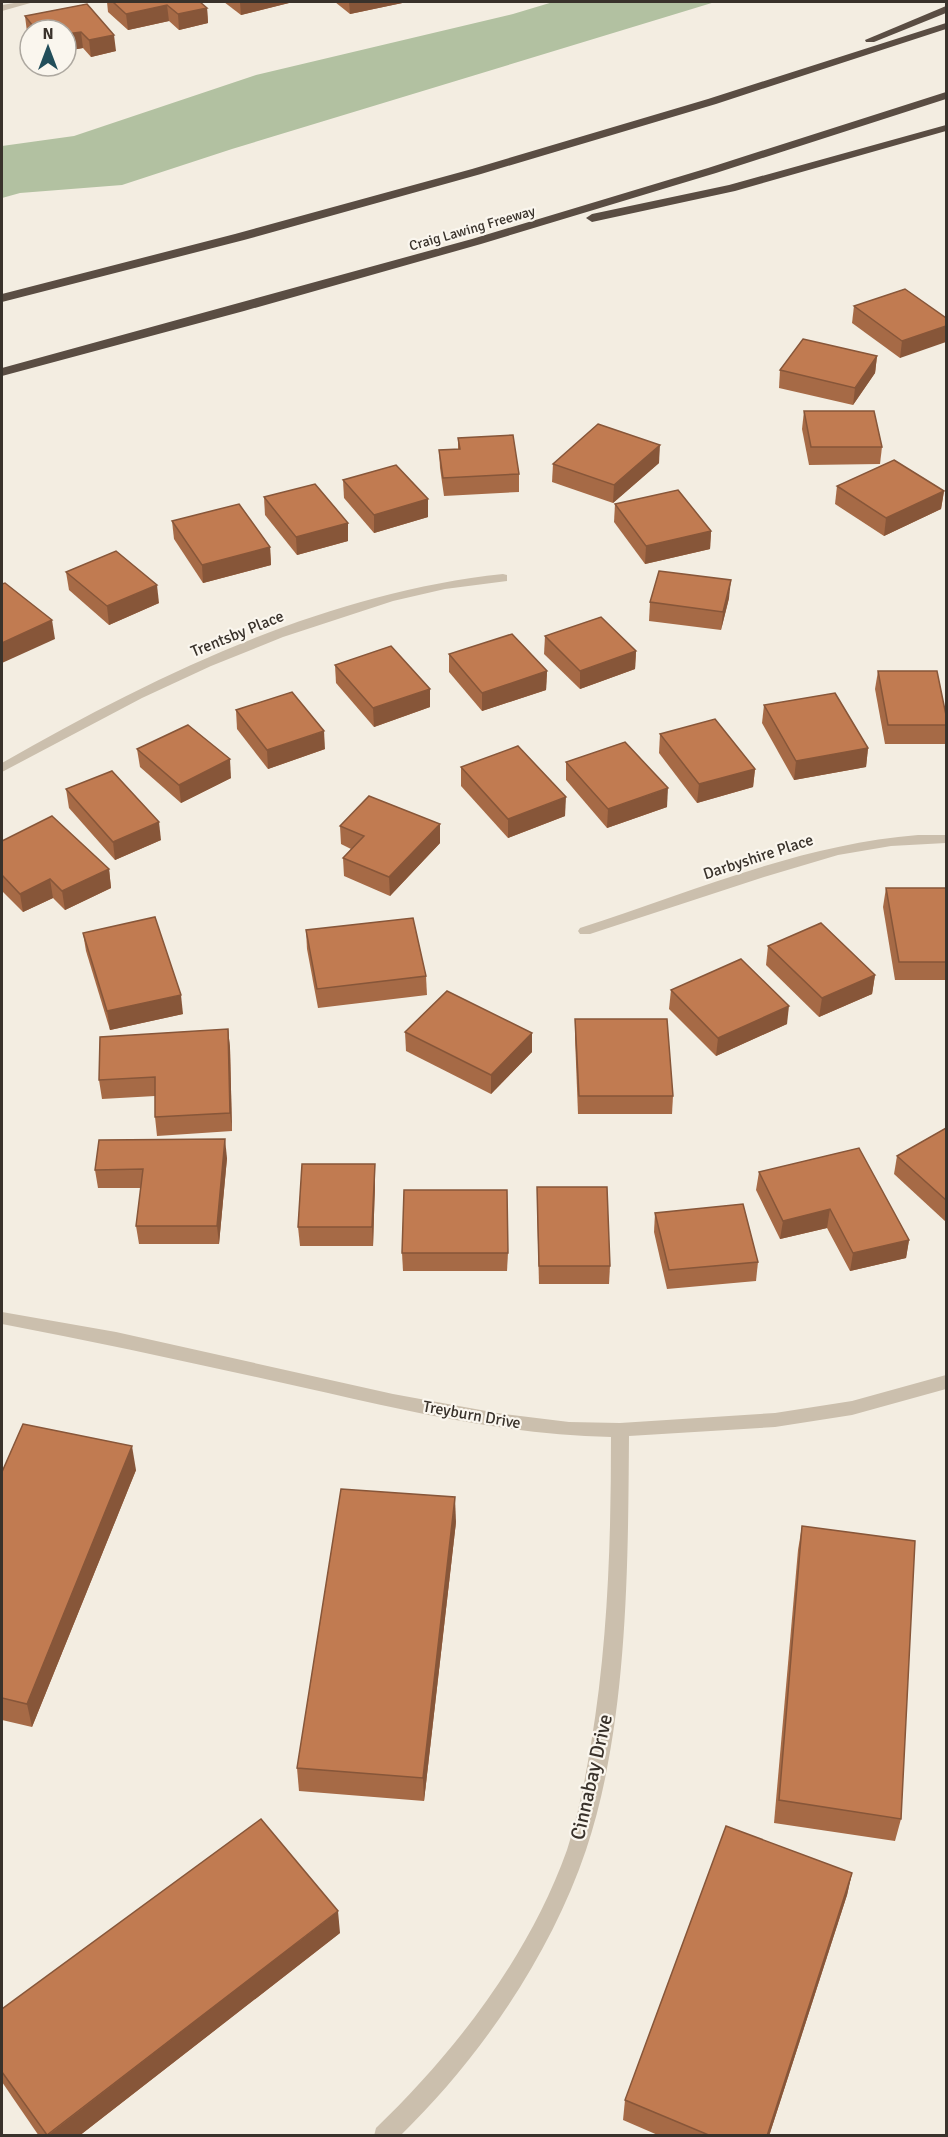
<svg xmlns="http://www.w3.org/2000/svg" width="948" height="2137" font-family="Signika,sans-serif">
<rect width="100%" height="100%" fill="#f3ede1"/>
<!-- green -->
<polygon fill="#b2c1a1" points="553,2 715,2 232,149 122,185 20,193 2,198 2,146 74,136 256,75 513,14"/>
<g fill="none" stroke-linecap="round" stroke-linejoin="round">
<!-- minor -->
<g fill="#cbbfad" fill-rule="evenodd">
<polygon points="20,2 34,2 2,11 2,5"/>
<path d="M503,574L507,575V581L445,589L393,601L283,637L211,666L142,698L2,772V763C156,675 324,593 503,574Z"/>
<path d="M918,835H946V843L891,846L838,855L764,877L590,934H580L578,931L580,928C691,892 802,844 918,835Z"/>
<path d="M2,1312L116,1332L393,1394L497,1413L569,1422L620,1423L775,1413L852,1401L946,1375V1389L852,1415L775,1427L629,1436C628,1567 628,1725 586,1850C550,1956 480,2058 400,2136H374L376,2128C456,2051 529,1956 567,1850C578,1816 585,1780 591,1744C608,1643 611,1540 611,1437C506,1435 403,1410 301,1387C202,1365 102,1343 2,1324Z"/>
</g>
<!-- highway -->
<g fill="#5a4d43" fill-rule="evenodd">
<polygon points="946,6 946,13 874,42 866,42 865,40"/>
<polygon points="946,23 946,29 716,104 481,174 244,240 2,302 2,294 235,234 472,169 708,99"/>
<polygon points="946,92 946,99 716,173 481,244 244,311 2,376 2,368 472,239 708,168"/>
<polygon points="946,125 946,131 735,191 592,222 586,218 592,214 729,185"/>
</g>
</g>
<!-- wall -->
<g fill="#a66a46">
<polygon points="107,2 200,2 207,8 208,23 179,30 169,21 128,30 108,12"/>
<polygon points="224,2 293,2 241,15"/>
<polygon points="335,2 407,2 350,14"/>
<polygon points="87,4 116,51 91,57 83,48 66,51 66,30 30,30 30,36 27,32 25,16"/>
<polygon points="854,306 946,318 900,358 852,323"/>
<polygon points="877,356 875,373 853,405 779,388 780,370"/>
<polygon points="804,411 882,447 880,464 809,465 802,429"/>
<polygon points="458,438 519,474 519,492 444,496 440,468 439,450 458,449"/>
<polygon points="659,463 613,503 552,482 553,464"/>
<polygon points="343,480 428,499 428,517 374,533 344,498"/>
<polygon points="837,486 944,491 941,509 884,536 835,504"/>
<polygon points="264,497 348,523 348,541 297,555 265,515"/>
<polygon points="615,504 711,531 710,549 645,564 614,522"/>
<polygon points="172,521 270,547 271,565 203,583 174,539"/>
<polygon points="66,572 159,603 109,625 69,590"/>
<polygon points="729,598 721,630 649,621 650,602"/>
<polygon points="545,636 636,651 635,669 580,689 544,654"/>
<polygon points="449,654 547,671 546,690 482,711 449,672"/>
<polygon points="335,665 430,689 430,707 374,727 336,683"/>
<polygon points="878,671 946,715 946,737 945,744 885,744 875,689"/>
<polygon points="764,705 868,748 866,767 794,780 762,723"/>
<polygon points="236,710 325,749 268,769 237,729"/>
<polygon points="660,734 755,769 753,787 697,803 659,753"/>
<polygon points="137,749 231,778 181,803 140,767"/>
<polygon points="566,762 667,807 607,828 566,780"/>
<polygon points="461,767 565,816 508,838 461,786"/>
<polygon points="66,789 161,840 115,860 69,808"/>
<polygon points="440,824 440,843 390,896 344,876 343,858 351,849 341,844 340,826"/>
<polygon points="2,841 109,869 111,888 65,910 53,898 23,912 2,891"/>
<polygon points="886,888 946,888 946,980 895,980 883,907"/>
<polygon points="306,930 426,976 427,995 318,1008 307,949"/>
<polygon points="83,933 183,1014 110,1030 86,951"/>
<polygon points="768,946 875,975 872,994 819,1017 766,965"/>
<polygon points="671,990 787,1024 716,1056 669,1009"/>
<polygon points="575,1019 673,1096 672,1114 578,1114 575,1038"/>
<polygon points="228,1029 230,1048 232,1131 157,1136 155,1117 155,1096 102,1099 99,1080"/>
<polygon points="405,1032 532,1052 491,1094 406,1051"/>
<polygon points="946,1128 946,1222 894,1174 897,1156"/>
<polygon points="227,1158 219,1244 139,1244 136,1226 141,1188 98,1188 95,1170"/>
<polygon points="375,1164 375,1183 373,1246 300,1246 298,1227"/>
<polygon points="759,1172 909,1240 906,1258 850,1271 827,1228 780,1239 756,1190"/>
<polygon points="537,1187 610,1266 609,1284 539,1284 537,1205"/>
<polygon points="655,1213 758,1262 756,1281 667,1289 654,1232"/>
<polygon points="402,1253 508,1253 507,1271 403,1271"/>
<polygon points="136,1470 32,1727 2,1720 2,1472"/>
<polygon points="456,1522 424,1801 299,1791 297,1768"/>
<polygon points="802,1526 901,1819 895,1841 774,1823 798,1550"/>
<polygon points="852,1873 847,1895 769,2136 660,2136 623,2120 625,2100"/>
<polygon points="340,1933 79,2136 39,2136 2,2082 2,2009"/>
</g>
<!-- shaded-wall -->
<g fill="#875639">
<polygon points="240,2 293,2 241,15"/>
<polygon points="349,2 407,2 350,14"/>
<polygon points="167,5 169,21 128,30 126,14"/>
<polygon points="207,8 208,23 179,30 178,14"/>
<polygon points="81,32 83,48 66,51 66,34"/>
<polygon points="114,35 116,51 91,57 89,40"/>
<polygon points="946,326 946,342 900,358 902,341"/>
<polygon points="877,356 875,373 853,405 855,388"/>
<polygon points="660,445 659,463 613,503 614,485"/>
<polygon points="944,491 941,509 884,536 886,518"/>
<polygon points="428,499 428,517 374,533 374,515"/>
<polygon points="348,523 348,541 297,555 296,537"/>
<polygon points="711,531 710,549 645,564 646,546"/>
<polygon points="270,547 271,565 203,583 202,565"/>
<polygon points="731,580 729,598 721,630 723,612"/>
<polygon points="157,585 159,603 109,625 107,606"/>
<polygon points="52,620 55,639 2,663 2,643"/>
<polygon points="636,651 635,669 580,689 580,671"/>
<polygon points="547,671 546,690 482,711 482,693"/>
<polygon points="430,689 430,707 374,727 373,708"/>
<polygon points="324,731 325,749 268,769 267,750"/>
<polygon points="868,748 866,767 794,780 796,761"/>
<polygon points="230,759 231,778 181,803 179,785"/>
<polygon points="755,769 753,787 697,803 699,784"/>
<polygon points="668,788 667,807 607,828 608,809"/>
<polygon points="566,797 565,816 508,838 508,819"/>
<polygon points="159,822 161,840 115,860 113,842"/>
<polygon points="440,824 440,843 390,896 389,877"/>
<polygon points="109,869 111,888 65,910 62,891"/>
<polygon points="50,879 53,898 23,912 20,894"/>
<polygon points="875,975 872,994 819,1017 822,998"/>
<polygon points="181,995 183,1014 110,1030 107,1011"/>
<polygon points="789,1006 787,1024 716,1056 718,1038"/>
<polygon points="228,1029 230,1048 232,1131 230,1113"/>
<polygon points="532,1033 532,1052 491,1094 491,1075"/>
<polygon points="225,1139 227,1158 219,1244 217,1226"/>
<polygon points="375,1164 375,1183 373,1246 372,1227"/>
<polygon points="830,1209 827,1228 780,1239 783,1221"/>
<polygon points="909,1240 906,1258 850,1271 853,1253"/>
<polygon points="132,1446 136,1470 32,1727 27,1704"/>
<polygon points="455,1497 456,1522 424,1801 423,1778"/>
<polygon points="852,1873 847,1895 769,2136 767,2136"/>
<polygon points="338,1911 340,1933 79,2136 47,2136"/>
</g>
<!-- building -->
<g fill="#c17b51" stroke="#875639" stroke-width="1.5">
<polygon points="113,2 200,2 207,8 178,14 167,5 126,14"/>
<polygon points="87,4 114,35 89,40 81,32 66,34 66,30 36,30 25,16"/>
<polygon points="905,289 946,318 946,326 902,341 854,306"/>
<polygon points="803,339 877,356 855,388 780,370"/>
<polygon points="804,411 874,411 882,447 811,447"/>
<polygon points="598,424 660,445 614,485 553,464"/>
<polygon points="513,435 519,474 443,478 439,450 460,449 458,438"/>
<polygon points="894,460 944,491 886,518 837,486"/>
<polygon points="396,465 428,499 374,515 343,480"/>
<polygon points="315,484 348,523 296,537 264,497"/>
<polygon points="678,490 711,531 646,546 615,504"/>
<polygon points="239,504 270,547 202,565 172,521"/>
<polygon points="116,551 157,585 107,606 66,572"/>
<polygon points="659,571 731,580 723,612 650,602"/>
<polygon points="5,583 52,620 2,643 2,584"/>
<polygon points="601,617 636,651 580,671 545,636"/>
<polygon points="512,634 547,671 482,693 449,654"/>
<polygon points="391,646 430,689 373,708 335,665"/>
<polygon points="878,671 937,671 946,715 946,725 888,725"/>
<polygon points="292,692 324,731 267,750 236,710"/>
<polygon points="835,693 868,748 796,761 764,705"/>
<polygon points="715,719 755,769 699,784 660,734"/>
<polygon points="188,725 230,759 179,785 137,749"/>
<polygon points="625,742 668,788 608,809 566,762"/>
<polygon points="518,746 566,797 508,819 461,767"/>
<polygon points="112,771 159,822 113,842 66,789"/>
<polygon points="369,796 440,824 389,877 343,858 364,836 340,826"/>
<polygon points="52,816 109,869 62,891 50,879 20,894 2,875 2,841"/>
<polygon points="886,888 946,888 946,962 899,962"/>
<polygon points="155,917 181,995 107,1011 83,933"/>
<polygon points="413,918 426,976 317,989 306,930"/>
<polygon points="821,923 875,975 822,998 768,946"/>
<polygon points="741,959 789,1006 718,1038 671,990"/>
<polygon points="447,991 532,1033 491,1075 405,1032"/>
<polygon points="575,1019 667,1019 673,1096 579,1096"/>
<polygon points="228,1029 230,1113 155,1117 155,1077 99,1080 100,1037"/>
<polygon points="946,1128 946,1200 897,1156"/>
<polygon points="225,1139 217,1226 136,1226 143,1169 95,1170 99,1140"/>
<polygon points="859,1148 909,1240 853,1253 830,1209 783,1221 759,1172"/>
<polygon points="302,1164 375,1164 372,1227 298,1227"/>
<polygon points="537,1187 607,1187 610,1266 539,1266"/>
<polygon points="404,1190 507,1190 508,1253 402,1253"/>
<polygon points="743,1204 758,1262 669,1270 655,1213"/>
<polygon points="23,1424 132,1446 27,1704 2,1698 2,1472"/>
<polygon points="341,1489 455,1497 423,1778 297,1768"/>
<polygon points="802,1526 915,1541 901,1819 779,1800"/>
<polygon points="261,1819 338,1911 47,2135 2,2072 2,2009"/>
<polygon points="726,1826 852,1873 767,2136 711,2136 625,2100"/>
</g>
<g text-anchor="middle" stroke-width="4.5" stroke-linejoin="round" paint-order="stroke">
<!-- far-street labels -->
<g font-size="14" fill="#39322b" stroke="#faf6ee">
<text transform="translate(472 228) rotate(-16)" y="5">Craig Lawing Freeway</text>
</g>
<!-- street labels -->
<g font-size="16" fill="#39322b" stroke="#faf6ee">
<text transform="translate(237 633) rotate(-22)" y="6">Trentsby Place</text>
<text transform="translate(758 856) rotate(-18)" y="6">Darbyshire Place</text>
<text transform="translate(472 1414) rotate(10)" y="6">Treyburn Drive</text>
</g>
<!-- near-street labels -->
<g font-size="20" fill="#39322b" stroke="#faf6ee">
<text transform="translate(591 1777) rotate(-77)" y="7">Cinnabay Drive</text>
</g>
</g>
<!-- border -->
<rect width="948" height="2137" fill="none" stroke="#39322b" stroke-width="6"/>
<!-- north arrow -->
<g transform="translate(48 48)"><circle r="28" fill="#faf6ee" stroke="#ada8a0" stroke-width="1.5"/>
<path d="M0-4.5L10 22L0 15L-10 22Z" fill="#224e5a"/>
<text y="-9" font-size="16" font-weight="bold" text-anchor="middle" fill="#39322b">N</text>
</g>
</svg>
